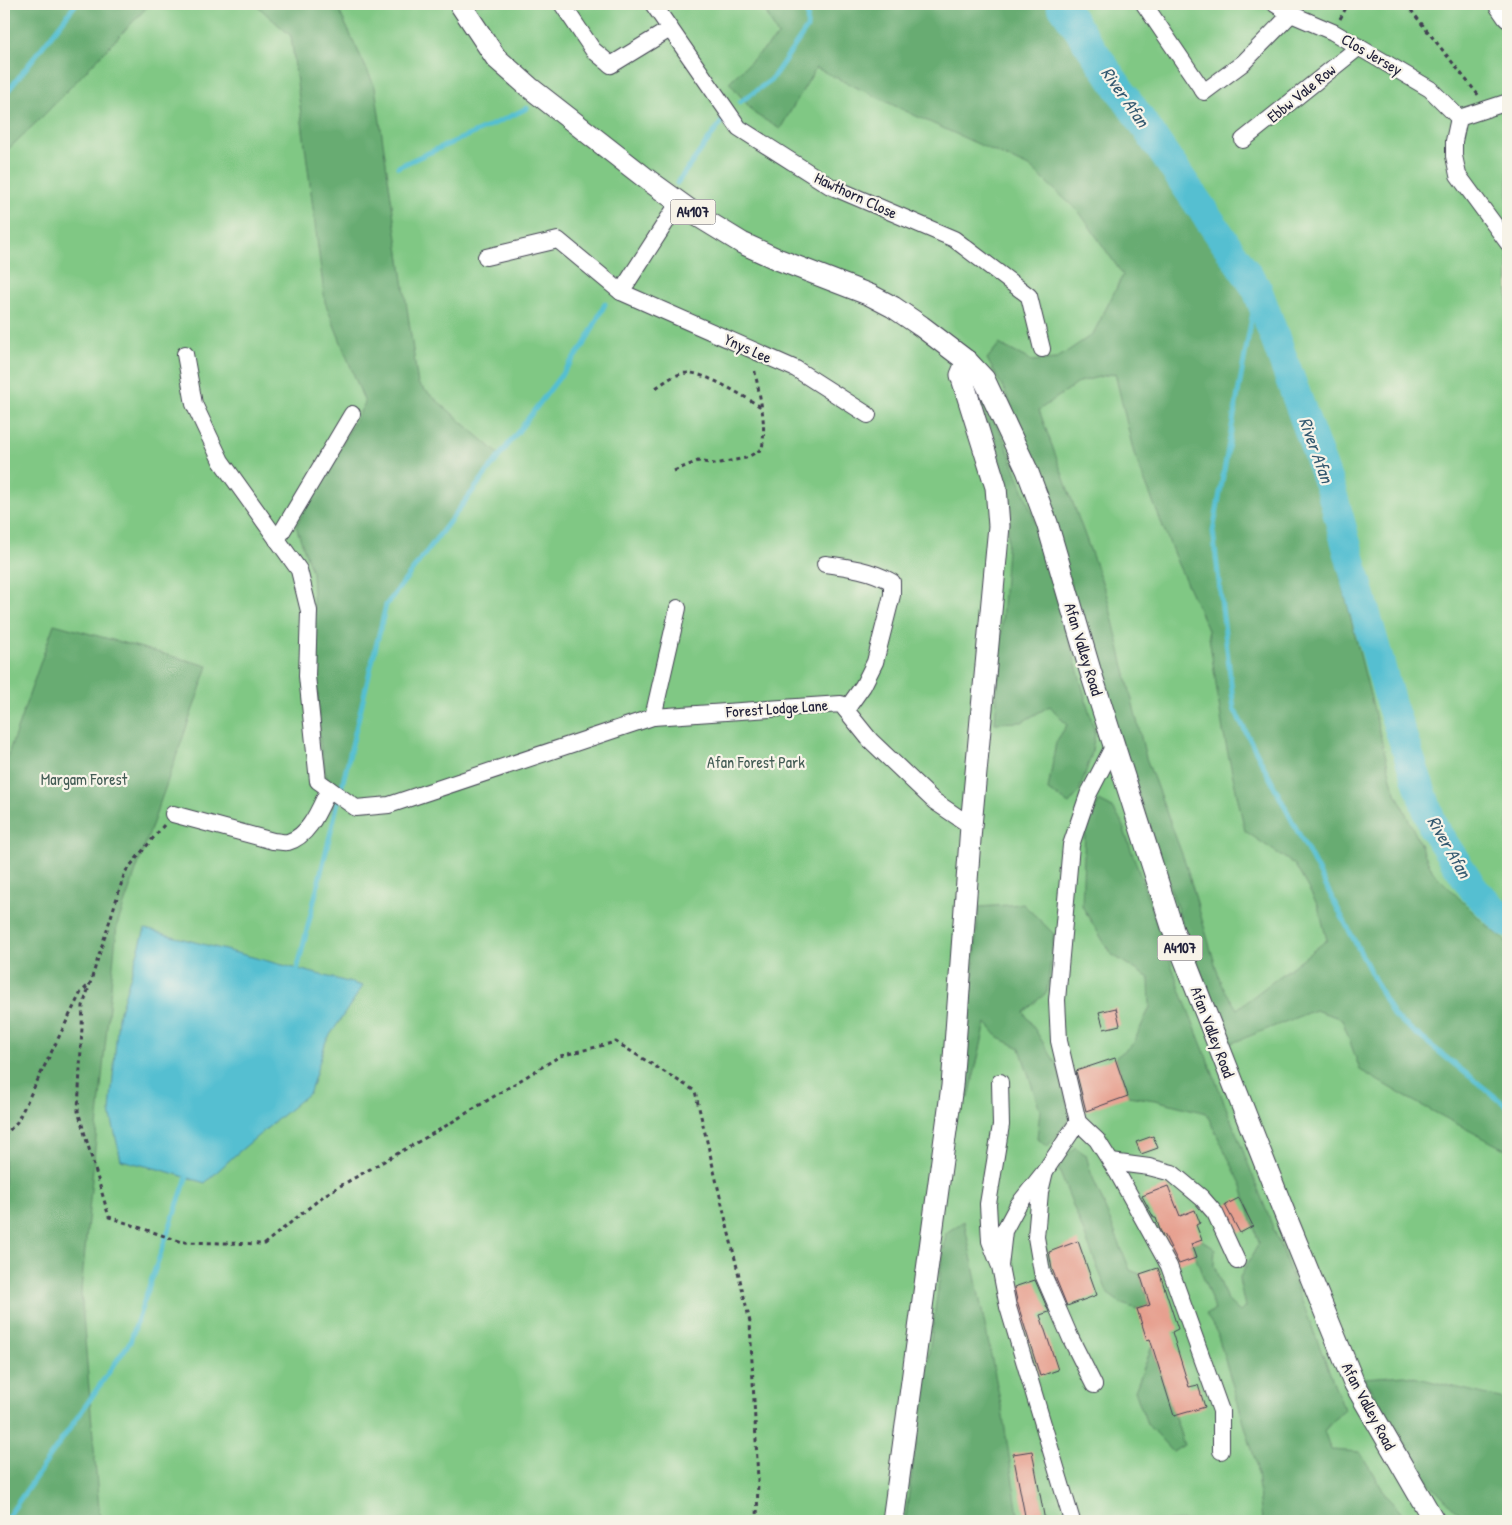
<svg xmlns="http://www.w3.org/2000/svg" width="1512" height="1525" font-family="'Patrick Hand',sans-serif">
<rect width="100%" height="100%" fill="#f7f3e8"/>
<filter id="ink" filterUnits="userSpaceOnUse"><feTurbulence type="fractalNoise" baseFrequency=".02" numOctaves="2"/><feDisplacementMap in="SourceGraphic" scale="10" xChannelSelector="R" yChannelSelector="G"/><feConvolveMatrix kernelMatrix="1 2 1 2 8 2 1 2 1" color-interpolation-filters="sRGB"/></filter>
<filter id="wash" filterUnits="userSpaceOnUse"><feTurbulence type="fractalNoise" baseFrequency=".0096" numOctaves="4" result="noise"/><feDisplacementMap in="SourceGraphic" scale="20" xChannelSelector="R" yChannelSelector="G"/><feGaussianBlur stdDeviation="1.12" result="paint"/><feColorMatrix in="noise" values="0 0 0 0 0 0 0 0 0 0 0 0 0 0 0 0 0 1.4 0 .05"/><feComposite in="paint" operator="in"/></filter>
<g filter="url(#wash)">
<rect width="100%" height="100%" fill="#eee8cf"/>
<!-- green -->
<rect fill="#80c884" stroke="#517560" x="4" y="4" width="1504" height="1517"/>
<!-- forest -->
<g fill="#68ac72" stroke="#456756" fill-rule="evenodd">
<polygon points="4,4 150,4 42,117 4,153"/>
<polygon points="255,4 336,4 375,87 418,384 500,455 386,605 334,816 320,744 312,572 296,526 365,403 325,302 291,36"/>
<path d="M762,4H1047L1113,97L1199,227L1245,291L1318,488L1393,786L1433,872L1483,922L1508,943V1151L1404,1096L1360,1070L1342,1019L1315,1010L1232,1043L1221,1022L1191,949L1120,740L1028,449L1006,393L987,359L999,344L1032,361L1056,359L1093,334L1123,275L1080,213L1031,168L916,116L816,68L780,129L755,114L729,82L778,36ZM1115,373L1134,454L1177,562L1208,630L1223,731L1245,831L1295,865L1318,906L1327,940L1237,1009L1221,984L1185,862L1146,758L1107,596L1039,410L1079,382Z"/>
<polygon points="984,403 1002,435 1040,534 1095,733 1091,756 1079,792 1069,804 1048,790 1056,742 1067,725 1050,706 1022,722 995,723 1009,520 999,463 980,406"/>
<polygon points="54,624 208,666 117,925 81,1291 100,1521 4,1521 4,766"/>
<polygon points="1099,801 1111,807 1121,821 1181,992 1344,1409 1324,1431 1331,1450 1360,1452 1387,1497 1409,1521 1262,1521 1256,1463 1217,1333 1206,1314 1215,1310 1191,1244 1202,1240 1215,1249 1214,1265 1227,1300 1240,1312 1245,1307 1239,1279 1259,1243 1241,1184 1206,1113 1155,1100 1128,1096 1115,1058 1133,1044 1150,1007 1149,978 1111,954 1082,906 1085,831"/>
<polygon points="1023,904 1054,934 1047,992 1024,1012 1057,1065 1071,1118 1047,1147 1037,1138 1040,1111 1020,1048 999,1038 986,1023 969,1097 962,1098 979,907"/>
<polygon points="1075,1147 1086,1155 1091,1173 1130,1270 1140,1274 1150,1305 1137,1309 1122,1304 1108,1294 1057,1165"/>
<polygon points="964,1221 1002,1410 1019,1521 905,1521 946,1233"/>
<polygon points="1152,1346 1184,1445 1173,1452 1147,1424 1135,1391"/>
<polygon points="1405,1375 1508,1400 1508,1521 1466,1521 1427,1480 1364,1378"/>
</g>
<!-- water -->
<polygon fill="#55bfd1" stroke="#3c7086" points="145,929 363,986 326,1041 310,1092 234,1156 205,1183 162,1170 121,1160 110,1112 118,1017"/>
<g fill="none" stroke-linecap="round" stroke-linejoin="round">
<!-- stream -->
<g stroke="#55bfd1" stroke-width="5">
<polyline points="4,96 76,4"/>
<polyline points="740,102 771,80 807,28 808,4"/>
<path d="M398,167C441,146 485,130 527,108"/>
<polyline points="677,183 723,120"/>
<polyline points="1257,289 1213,531 1234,709 1393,1015 1508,1107"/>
<polyline points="296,975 386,605 584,345 605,304"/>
<polyline points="5,1521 130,1342 189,1171"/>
</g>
<!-- river -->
<polyline stroke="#55bfd1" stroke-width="30" points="1061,4 1257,289 1332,493 1391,704 1434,829 1475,891 1508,923"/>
</g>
<g id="blocks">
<!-- building -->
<g fill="#e69f8e">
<polygon points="1116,1008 1120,1025 1104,1029 1099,1012"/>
<polygon points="1115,1058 1128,1096 1086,1111 1076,1071"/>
<polygon points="1153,1136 1158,1148 1141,1154 1136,1142"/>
<polygon points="1168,1186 1180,1216 1195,1210 1200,1223 1196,1225 1202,1240 1191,1244 1196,1258 1179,1264 1164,1234 1163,1235 1160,1230 1156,1218 1154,1218 1142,1196"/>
<polygon points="1239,1198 1253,1226 1240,1233 1225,1205"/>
<polygon points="1078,1241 1097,1295 1067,1306 1052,1269 1049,1252"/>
<polygon points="1158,1268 1178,1329 1172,1332 1189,1387 1198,1385 1205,1407 1174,1416 1150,1339 1147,1340 1137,1309 1150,1305 1140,1274"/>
<polygon points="1035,1280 1049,1312 1040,1315 1058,1370 1040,1376 1018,1305 1014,1287"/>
<polygon points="1032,1451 1045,1521 1026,1521 1013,1454"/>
</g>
</g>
</g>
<g filter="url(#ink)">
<use href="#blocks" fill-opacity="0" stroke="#414051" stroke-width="1"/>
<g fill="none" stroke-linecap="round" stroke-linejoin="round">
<defs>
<g id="minor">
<polyline points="562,4 593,50 611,65 670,29"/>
<polyline points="653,4 739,128 830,186 954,239 1029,296 1042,349"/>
<polyline points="1144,4 1204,92 1243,63 1291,14"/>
<polyline points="1275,4 1291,14 1333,32 1430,89 1459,118"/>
<polyline points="1459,118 1454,141 1454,156 1458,175 1508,243"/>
<polyline points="1459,118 1508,102"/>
<polyline points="1243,140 1359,47"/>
<polyline points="486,257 558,240 621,292 796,369 868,415"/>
<polyline points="621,292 679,202"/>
<polyline points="185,354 194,404 221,461 299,570 309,611 307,676 318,781 356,808 389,805 653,717 841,704 870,740 934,801 971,826"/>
<polyline points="277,540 352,414"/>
<path d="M825,564C848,567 871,570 892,582V595L875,662L863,686L846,710"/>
<polyline points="653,717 678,608"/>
<polyline points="1114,745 1088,795 1071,845 1057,1000 1059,1041 1078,1122 1097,1140 1117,1172 1169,1266 1221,1411 1221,1451"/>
<path d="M173,814L273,841C278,841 284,843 288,842C310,836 320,807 329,789"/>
<polyline points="1078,1122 1045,1171 1040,1192 1036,1237 1042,1272 1071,1339 1094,1385"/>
<polyline points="1111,1162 1149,1167 1172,1173 1202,1198 1215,1213 1237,1261"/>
<polyline points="1045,1171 1018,1205 1004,1231 1000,1266 1008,1307 1072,1521"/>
<polyline points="999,1264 990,1241 988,1204 1001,1125 1000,1082"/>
</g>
<g id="major">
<polyline points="460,4 496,58 529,87 648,180 698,216 742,243 777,259 870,295 893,307 921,326 967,361 984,379 1027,470 1047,523 1090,670 1173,930 1282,1207 1353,1381 1434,1521"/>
<polyline points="1499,4 1508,17"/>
<polyline points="893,1521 952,1086 971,826 999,526 996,487 961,375 967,361"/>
</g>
</defs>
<!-- minor casing -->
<use href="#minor" stroke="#414051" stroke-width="18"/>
<!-- major casing -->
<use href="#major" stroke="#414051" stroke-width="23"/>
<!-- path -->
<g stroke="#414051" stroke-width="3" stroke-dasharray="4 4" stroke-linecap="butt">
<polyline points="1406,4 1479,96"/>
<polyline points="1340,19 1348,4"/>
<path d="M656,388C666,381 674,374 687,373C703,371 747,398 761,407"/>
<path d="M674,471L698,461L715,464L746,458L762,449C767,421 759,394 754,367"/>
<polyline points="164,825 125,872 83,1006 78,1111 109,1217 182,1242 264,1244 326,1194 439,1130 560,1056 616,1042 695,1091 750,1322 758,1480 757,1521"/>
<polyline points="4,1136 17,1122 81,992 90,984"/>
</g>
<!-- minor -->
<use href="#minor" stroke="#fff" stroke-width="16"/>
<!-- major -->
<use href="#major" stroke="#fff" stroke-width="21"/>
</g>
</g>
<g text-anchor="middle" stroke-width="4.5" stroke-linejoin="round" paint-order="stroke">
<!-- shield labels -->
<g fill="#f7f3e8" stroke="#62616f" stroke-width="1">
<rect x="670.5" y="199.5" width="45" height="25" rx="4"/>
<rect x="1157.5" y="935.5" width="45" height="25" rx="4"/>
</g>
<g font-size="15" font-weight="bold" fill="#22223b">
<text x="693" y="217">A4107</text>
<text x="1180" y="953">A4107</text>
</g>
<!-- street labels -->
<g font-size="16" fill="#22223b" stroke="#f7f3e8">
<text transform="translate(1372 54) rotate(30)" y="6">Clos Jersey</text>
<text transform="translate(1301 93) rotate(-39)" y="6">Ebbw Vale Row</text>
<text transform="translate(856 195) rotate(25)" y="6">Hawthorn Close</text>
<text transform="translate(748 348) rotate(24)" y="6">Ynys Lee</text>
<text transform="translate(1084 649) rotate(73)" y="6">Afan Valley Road</text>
<text transform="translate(777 708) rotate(-4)" y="6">Forest Lodge Lane</text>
<text transform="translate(1213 1032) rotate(69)" y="6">Afan Valley Road</text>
<text transform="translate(1369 1406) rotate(62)" y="6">Afan Valley Road</text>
</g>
<!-- park labels -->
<g font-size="16" fill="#435c55" stroke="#f7f3e8">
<text x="756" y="768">Afan Forest Park</text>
<text x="84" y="785">Margam Forest</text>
</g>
<!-- water labels -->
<g font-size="18" font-style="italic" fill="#345970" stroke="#f7f3e8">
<text transform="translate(1125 97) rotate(55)" y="6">River Afan</text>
<text transform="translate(1316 450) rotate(70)" y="6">River Afan</text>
<text transform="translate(1449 847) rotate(60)" y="6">River Afan</text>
</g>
</g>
<!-- margin -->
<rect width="1512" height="1525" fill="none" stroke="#f7f3e8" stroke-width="20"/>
</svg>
